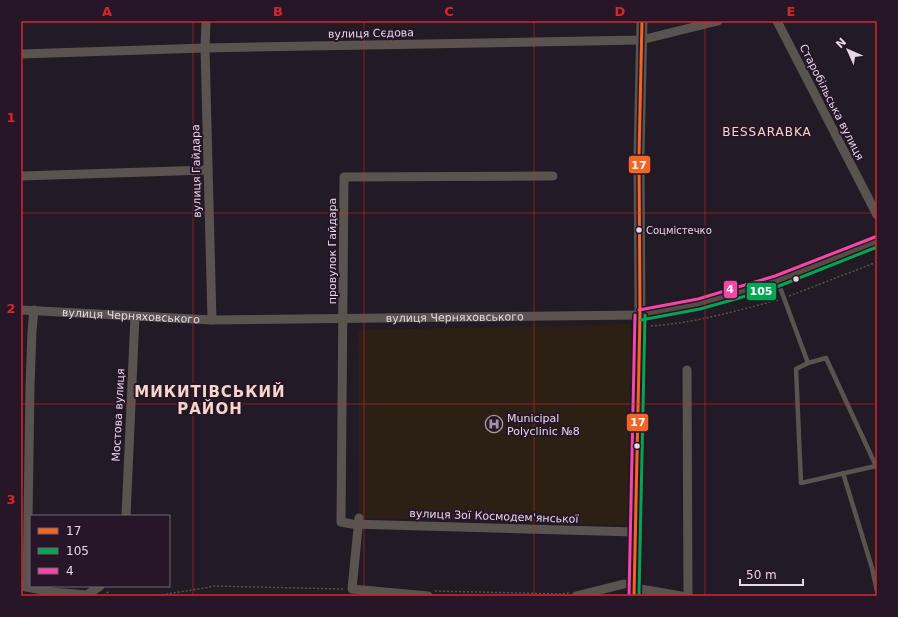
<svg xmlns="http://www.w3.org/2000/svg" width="898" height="617" font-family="'DejaVu Sans',sans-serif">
<rect width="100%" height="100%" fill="#221a24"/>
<!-- medical -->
<polygon fill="#2c2015" points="631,324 627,525 359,518 358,330"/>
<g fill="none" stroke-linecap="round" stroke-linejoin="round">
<!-- path -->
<g stroke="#585250" stroke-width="1.5" stroke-dasharray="2 2" stroke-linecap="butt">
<polyline points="789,296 877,262"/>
<path d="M651,326C695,323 736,311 778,300"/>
<polyline points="435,591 561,594 569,593"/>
<polyline points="104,596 109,591"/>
<polyline points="154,596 205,588 213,586 343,589"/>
</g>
<!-- service -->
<g stroke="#5a534f" stroke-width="4.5">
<polyline points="778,282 808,363 826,358 876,466 801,483 796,369 808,363"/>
<polyline points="843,473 872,568 877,591"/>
</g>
<!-- minor -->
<g stroke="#5a534f" stroke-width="9">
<polyline points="206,21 205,48 212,320"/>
<polyline points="777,21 877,215"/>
<polyline points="21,54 205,48 641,40 718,21"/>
<polyline points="21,176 208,170"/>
<polyline points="553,176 344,177 341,522 352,524 635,532"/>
<path id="s1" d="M21,310L212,320L640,315"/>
<polyline points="687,370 688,596"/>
<polyline points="126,516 135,316"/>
<polyline points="359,518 352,589 428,596"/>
<polyline points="22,586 52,592 87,595 100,586"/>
<polyline points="27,587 30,386 32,331 34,310"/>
<polyline points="635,588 681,596"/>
<polyline points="576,596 624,584"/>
</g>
<!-- tertiary -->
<polyline stroke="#5a534f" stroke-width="11" points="640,315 639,156 642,21"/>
<!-- secondary -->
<polyline stroke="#554d43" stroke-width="13" points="634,596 635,578 635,532 640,315 699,304 738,293 777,281 877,242"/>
<defs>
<polyline id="bus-1" points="634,596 640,315 639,156 642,21"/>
<g id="bus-2">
<polyline points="641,320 700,309 739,298 779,286 877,247"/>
<polyline points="639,596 645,315"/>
</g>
<g id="bus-3">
<polyline points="639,310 698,299 775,276 875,237"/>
<polyline points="629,596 635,315"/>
</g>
</defs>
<!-- bus-1 casing -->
<use href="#bus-1" stroke="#261628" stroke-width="6"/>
<!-- bus-2 casing -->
<use href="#bus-2" stroke="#261628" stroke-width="6"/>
<!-- bus-3 casing -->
<use href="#bus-3" stroke="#261628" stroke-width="6"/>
<!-- bus-1 -->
<use href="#bus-1" stroke="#f26522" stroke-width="3"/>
<!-- bus-2 -->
<use href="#bus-2" stroke="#00a651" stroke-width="3"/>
<!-- bus-3 -->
<use href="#bus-3" stroke="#f346a5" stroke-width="3"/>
</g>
<!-- grid -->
<path fill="none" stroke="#d62828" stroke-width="1" stroke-opacity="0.55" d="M193,21V596M364,21V596M534,21V596M705,21V596M21,213H877M21,404H877"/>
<!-- icons -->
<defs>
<symbol id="hospital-ring" viewBox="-11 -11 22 22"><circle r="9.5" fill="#261628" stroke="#a096a1" stroke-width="1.5"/><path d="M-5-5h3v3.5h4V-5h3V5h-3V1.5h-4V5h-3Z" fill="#a096a1"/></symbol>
</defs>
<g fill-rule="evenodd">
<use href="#hospital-ring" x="484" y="414" width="20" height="20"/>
</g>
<!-- markers -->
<g fill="#e4d8e5" stroke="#261628" stroke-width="1.5">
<circle cx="639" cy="230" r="3.5"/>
<circle cx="796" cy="279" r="3.5"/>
<circle cx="637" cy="446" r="3.5"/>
</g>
<g text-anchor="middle" stroke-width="4" stroke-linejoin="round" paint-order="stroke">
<!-- bus labels -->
<g font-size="10" fill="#e4d8e5" stroke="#261628" text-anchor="start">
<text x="646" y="234">Соцмістечко</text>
</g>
<!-- street labels -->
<g font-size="11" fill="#e4d8e5" stroke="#261628">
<text transform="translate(371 33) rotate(-1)" y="4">вулиця Сєдова</text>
<text transform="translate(832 102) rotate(63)" y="4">Старобільська вулиця</text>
<text transform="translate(196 171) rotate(-91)" y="4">вулиця Гайдара</text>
<text transform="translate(332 251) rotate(-90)" y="4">провулок Гайдара</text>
<text dy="4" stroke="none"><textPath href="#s1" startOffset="110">вулиця Черняховського</textPath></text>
<text dy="4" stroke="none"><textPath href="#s1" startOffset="434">вулиця Черняховського</textPath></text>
<text transform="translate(118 415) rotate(-87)" y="4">Мостова вулиця</text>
<text transform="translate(494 516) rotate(2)" y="4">вулиця Зої Космодем'янської</text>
</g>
<!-- poi labels -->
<g font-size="11" fill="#e4d8e5" stroke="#261628" text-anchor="start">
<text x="507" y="422">Municipal<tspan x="507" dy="13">Polyclinic №8</tspan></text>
</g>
<!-- neighbourhood labels -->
<g font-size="12" letter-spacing="1" fill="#f5d6c8" stroke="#261628">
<text x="767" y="136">BESSARABKA</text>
</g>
<!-- district labels -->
<g font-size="15" font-weight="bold" letter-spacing="1" fill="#f5d6c8" stroke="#261628">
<text x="210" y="397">МИКИТІВСЬКИЙ<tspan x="210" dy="17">РАЙОН</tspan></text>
</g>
</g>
<g stroke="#261628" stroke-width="1.5">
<rect x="628" y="155" width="23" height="19" rx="4" fill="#f26522"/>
<rect x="723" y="280" width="15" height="19" rx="4" fill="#f346a5"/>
<rect x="746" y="282" width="31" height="19" rx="4" fill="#00a651"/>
<rect x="626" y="413" width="23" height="19" rx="4" fill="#f26522"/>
</g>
<g font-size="11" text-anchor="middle" font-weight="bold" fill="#fff">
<text x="639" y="169">17</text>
<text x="730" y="293">4</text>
<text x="761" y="295">105</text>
<text x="638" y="426">17</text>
</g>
<!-- border -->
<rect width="898" height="617" fill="none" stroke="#261628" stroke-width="44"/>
<!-- legend -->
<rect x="30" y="515" width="140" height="72" fill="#261628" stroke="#726474"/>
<rect x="38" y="528" width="20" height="6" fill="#f26522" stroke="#726474"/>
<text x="66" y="535" font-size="12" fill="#e4d8e5">17</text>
<rect x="38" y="548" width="20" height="6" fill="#00a651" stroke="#726474"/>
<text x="66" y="555" font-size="12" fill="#e4d8e5">105</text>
<rect x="38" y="568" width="20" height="6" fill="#f346a5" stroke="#726474"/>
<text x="66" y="575" font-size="12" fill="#e4d8e5">4</text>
<!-- north arrow -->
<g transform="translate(848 50) rotate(315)" stroke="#261628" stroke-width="3" paint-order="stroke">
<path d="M0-3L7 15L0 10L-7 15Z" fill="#e4d8e5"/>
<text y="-6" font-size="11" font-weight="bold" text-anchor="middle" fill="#e4d8e5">N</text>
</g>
<!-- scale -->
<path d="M740 579v6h63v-6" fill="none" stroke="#e4d8e5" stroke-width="2"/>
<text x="746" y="579" font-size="12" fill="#e4d8e5" stroke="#261628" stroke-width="3" paint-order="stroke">50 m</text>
<rect x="22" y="22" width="854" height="573" fill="none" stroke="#d62828" stroke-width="1.5"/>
<g font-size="13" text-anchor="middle" font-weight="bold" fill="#d62828">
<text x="107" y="16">A</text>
<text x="278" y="16">B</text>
<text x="449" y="16">C</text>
<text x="620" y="16">D</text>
<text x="791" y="16">E</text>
<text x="11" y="122">1</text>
<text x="11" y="313">2</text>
<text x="11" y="504">3</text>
</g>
</svg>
